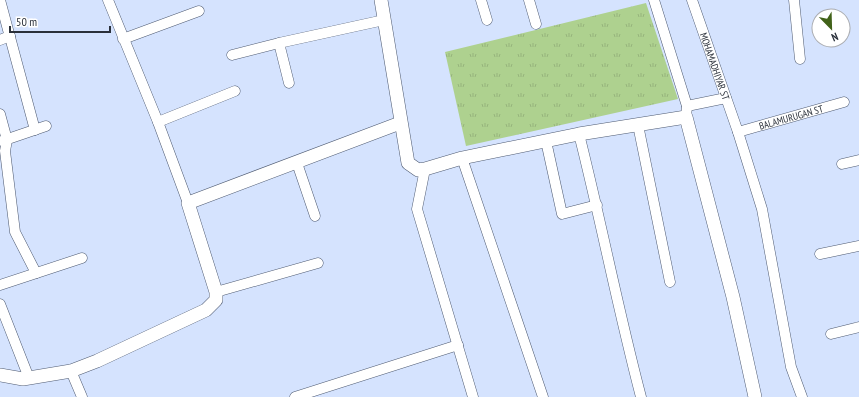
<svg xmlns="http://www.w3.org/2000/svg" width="859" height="397" font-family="'PT Sans Narrow',sans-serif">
<defs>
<pattern id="park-tufts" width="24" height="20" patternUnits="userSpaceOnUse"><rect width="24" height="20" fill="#aed18f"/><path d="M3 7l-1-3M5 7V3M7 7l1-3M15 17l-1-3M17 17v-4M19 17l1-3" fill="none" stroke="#96b47c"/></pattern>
</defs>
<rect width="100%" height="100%" fill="#d5e3fe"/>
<!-- park -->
<polygon fill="url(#park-tufts)" points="646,3 678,99 466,146 445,52"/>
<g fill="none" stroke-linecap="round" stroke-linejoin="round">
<defs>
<g id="minor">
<polyline points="0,0 35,130"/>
<polyline points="108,0 158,122 188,203"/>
<polyline points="481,0 487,20"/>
<polyline points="529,0 536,24"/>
<polyline points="654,0 687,106 686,117"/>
<path id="s1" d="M692,0L738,132L762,209L791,367L802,397"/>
<polyline points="794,0 800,59"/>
<polyline points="123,39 199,11"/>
<polyline points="0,40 10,36"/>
<polyline points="232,55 279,43"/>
<polyline points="289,83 279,43 384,20"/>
<polyline points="687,106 726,98"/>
<polyline points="0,114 7,140 5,151 15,232 36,273"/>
<polyline points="158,122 235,91"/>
<polyline points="638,125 670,282"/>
<path id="s2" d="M738,132L844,102"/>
<path d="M579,134C601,221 618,310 641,397"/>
<polyline points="2,141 46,126"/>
<polyline points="546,141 562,214 597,205"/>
<polyline points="462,158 543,397"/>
<polyline points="297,163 315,216"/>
<polyline points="842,164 859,160"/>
<polyline points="425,169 417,209 473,397"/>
<polyline points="820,254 859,246"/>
<polyline points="0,285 82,258"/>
<polyline points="216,292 318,263"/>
<polyline points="0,304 29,378"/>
<polyline points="831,334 859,327"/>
<polyline points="71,371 82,397"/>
<polyline points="295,397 458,345"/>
</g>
<g id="tertiary">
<polyline points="381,0 408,163 418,170 425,169 462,158 579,134 686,117 733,297 755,397"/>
<polyline points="0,375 23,379 71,371 97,361 206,310 216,300 216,292 188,203 400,123"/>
</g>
</defs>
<!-- minor casing -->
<use href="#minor" stroke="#4f5b72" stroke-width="11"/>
<!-- tertiary casing -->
<use href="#tertiary" stroke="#4f5b72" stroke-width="14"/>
<!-- minor -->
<use href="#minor" stroke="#fff" stroke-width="10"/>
<!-- tertiary -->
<use href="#tertiary" stroke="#fff" stroke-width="13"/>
</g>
<g text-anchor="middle" stroke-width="4" stroke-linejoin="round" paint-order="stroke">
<!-- street labels -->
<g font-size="10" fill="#2a303a" stroke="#fff">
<text dy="4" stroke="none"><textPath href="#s1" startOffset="70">MOHAMADHIYAR ST</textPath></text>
<text dy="4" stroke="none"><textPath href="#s2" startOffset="55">BALAMURUGAN ST</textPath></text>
</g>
</g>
<!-- north arrow -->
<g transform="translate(831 28) rotate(157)"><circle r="19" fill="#ffffff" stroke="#aaacb0"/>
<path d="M0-3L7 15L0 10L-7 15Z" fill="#416219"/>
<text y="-6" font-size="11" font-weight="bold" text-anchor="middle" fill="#2a303a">N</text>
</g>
<!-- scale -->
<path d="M10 26v6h100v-6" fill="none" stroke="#2a303a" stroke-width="2"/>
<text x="16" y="26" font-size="12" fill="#2a303a" stroke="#ffffff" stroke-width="3" paint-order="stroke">50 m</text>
</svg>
